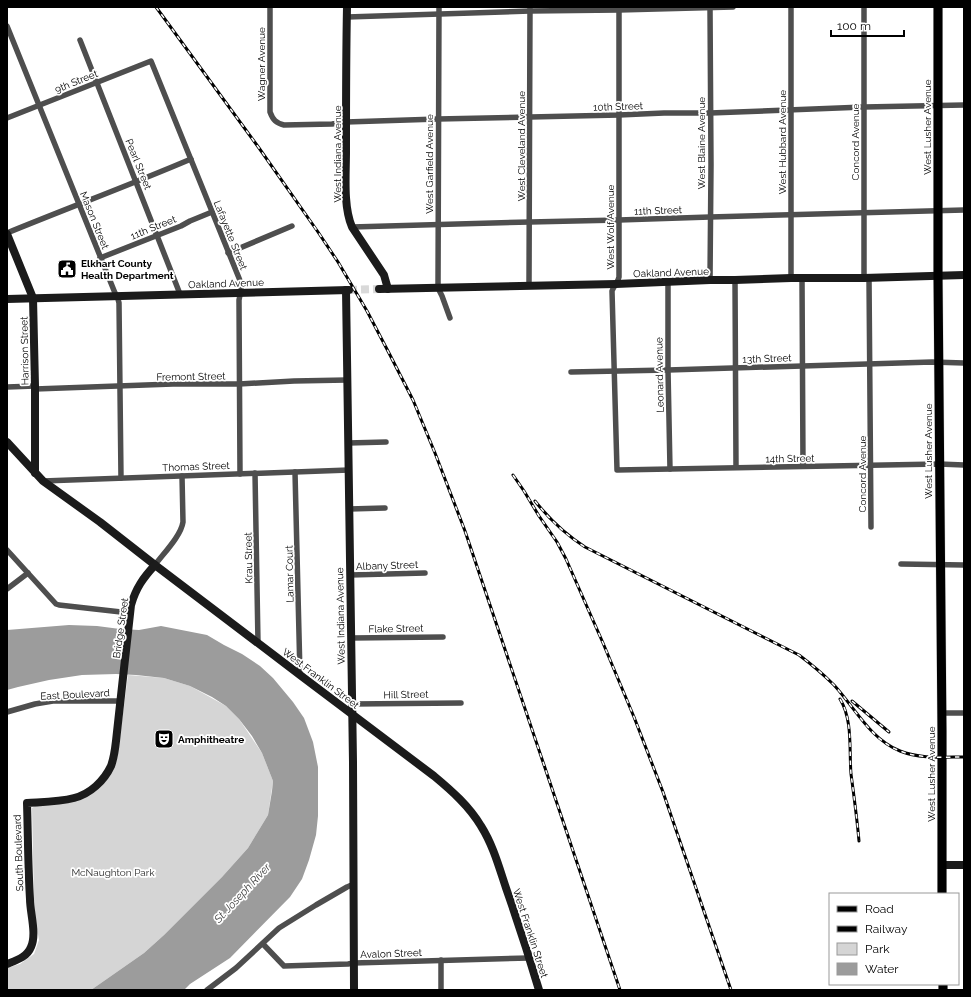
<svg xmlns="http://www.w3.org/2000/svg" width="971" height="997" font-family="Raleway,sans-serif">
<rect width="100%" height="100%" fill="#fff"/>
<!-- green -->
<polygon fill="#d5d5d5" points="128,675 164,678 190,686 226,706 239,719 262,753 273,781 268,815 248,848 222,877 164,935 144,953 91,990 7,990 7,968 20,964 34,954 39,940 35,918 34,900 32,808 35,806 69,802 105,782 109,777 117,759"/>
<!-- water -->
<polygon fill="#9c9c9c" points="69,625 97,626 120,629 139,630 161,626 207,635 224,645 242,654 260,666 273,678 293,702 304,718 313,742 318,767 318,816 316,835 309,860 302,879 290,897 230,958 190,984 184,990 91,990 144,953 164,935 222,877 248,848 268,815 272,791 273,781 262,753 252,736 239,719 226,706 212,697 190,686 164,678 136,675 116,674 82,675 49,680 18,687 7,690 7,630"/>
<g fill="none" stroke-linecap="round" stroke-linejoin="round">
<!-- secondary-tunnel -->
<polyline stroke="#d9d9d9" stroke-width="8" stroke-dasharray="8 4" stroke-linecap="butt" points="349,290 379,289"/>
<defs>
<g id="primary">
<polyline points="938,7 938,276 942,731 942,894"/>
<polyline points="943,984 943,990"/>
</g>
</defs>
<!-- primary casing -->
<use href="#primary" stroke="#dbdbdb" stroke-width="10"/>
<!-- street -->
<g stroke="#4e4e4e" stroke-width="5.5">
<path d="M270,7V112C273,120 276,123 284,125L332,124L346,122L438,119L619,115L664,113H710L864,107L964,105"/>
<polyline points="439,7 438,288 442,296 450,318"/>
<path d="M619,7V277C618,283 614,285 612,291L617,470L939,464L964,465"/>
<polyline points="710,7 711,165 710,280"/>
<polyline points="347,17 530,11 619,10 733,7"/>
<polyline points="7,26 115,293 118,299 119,303 121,478"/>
<polyline points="80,40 180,294"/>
<polyline points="7,118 151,61 241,283 241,290 239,300 240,474"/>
<polyline points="352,227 530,222 619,220 710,217 964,210"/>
<path d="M7,233C68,208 130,185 191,159"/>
<polyline points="228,253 292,226"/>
<polyline points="100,258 181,226 190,221 212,212"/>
<polyline points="791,278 791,7"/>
<polyline points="802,278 803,466"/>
<polyline points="864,278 864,7"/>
<polyline points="869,278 871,527"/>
<polyline points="735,280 736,467"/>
<polyline points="668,282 668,370 670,469"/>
<polyline points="529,286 530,7"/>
<polyline points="571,372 668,370 932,362 964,363"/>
<polyline points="7,387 35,386"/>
<polyline points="35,389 173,384 239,384 294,381 347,380"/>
<polyline points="348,443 386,442"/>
<polyline points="295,472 300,675"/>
<polyline points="255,473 258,643"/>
<polyline points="43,481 349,470"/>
<polyline points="349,509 385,508"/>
<polyline points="7,550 56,604 59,605 130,613"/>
<polyline points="901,564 964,565"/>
<path d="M155,565C163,554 181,536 183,522L182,476"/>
<polyline points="350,575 425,573"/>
<polyline points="7,589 28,573"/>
<polyline points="351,638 443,637"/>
<polyline points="352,704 461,703"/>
<polyline points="7,712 35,704 53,701 121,701"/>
<polyline points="942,713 964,713"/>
<polyline points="263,944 284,966 348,964 354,963 529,958"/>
<polyline points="441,960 441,990"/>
<polyline points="207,990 236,968 279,928 316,905 347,887 354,884"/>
</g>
<!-- secondary -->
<g stroke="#1b1b1b" stroke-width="8">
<path d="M347,7C346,55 346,103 346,151C346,174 343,206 352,227L384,275L388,289"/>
<polyline points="7,234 33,298 35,386 35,473"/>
<polyline points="379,289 616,284 710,280 735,280 791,278 864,278 964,275"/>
<polyline points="346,290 353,762 354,990"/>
<polyline points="7,299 349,290"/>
<path d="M7,442L43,481L100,522L155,565L300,675L434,776C452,791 469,806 481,826C493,845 499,867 506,888C518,922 529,956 539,990"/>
<polyline points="942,865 964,865"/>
<path d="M7,964C17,960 27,957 31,947C37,934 30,913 30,899C28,867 28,835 27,803C42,802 59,802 74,798C90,794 104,781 111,766C114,758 115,750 116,741L131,605C136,588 143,578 155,565"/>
</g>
<!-- primary -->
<use href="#primary" stroke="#000" stroke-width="9"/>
<defs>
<g id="rail">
<polyline points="156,7 259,148 318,232 338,262 367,311 390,355 413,400 435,453 465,531 620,990"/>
<polyline points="513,475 524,491 539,516 557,542 566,559 603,643 634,717 663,792 731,990"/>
<path d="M535,501C550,520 565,534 585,547L799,655C811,664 823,674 834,685C855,708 870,739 900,751C920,759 943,757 964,757"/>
<path d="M840,699C853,720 849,750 851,774C854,796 857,819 859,841"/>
<polyline points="852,701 889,732"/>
</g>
</defs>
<!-- rail casing -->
<use href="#rail" stroke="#000" stroke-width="3"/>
<!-- rail -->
<use href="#rail" stroke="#fff" stroke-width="1.5" stroke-dasharray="4.5" stroke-linecap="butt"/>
</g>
<!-- icons -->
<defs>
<symbol id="civic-square" viewBox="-11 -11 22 22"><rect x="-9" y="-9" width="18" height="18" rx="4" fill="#000" stroke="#fff"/><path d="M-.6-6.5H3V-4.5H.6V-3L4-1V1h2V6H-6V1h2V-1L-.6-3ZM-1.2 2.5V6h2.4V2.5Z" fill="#fff"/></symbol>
<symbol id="theatre-square" viewBox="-11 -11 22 22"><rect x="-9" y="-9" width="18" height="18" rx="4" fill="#000" stroke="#fff"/><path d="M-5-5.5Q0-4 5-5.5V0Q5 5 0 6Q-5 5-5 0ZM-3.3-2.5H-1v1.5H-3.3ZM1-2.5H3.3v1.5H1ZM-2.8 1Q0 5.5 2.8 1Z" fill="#fff"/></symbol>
</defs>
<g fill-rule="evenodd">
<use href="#civic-square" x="56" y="258" width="22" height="22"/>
<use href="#theatre-square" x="153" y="728" width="22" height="22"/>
</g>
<g text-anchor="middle" stroke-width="3.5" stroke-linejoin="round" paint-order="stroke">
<!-- street labels -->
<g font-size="10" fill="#000" stroke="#fff">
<text transform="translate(261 64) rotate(-90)" y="4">Wagner Avenue</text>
<text transform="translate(76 81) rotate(-22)" y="4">9th Street</text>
<text transform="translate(618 106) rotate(-2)" y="4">10th Street</text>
<text transform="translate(927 127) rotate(-90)" y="4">West Lusher Avenue</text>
<text transform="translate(782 142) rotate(-90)" y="4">West Hubbard Avenue</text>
<text transform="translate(855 142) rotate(-90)" y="4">Concord Avenue</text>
<text transform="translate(701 143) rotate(-90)" y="4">West Blaine Avenue</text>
<text transform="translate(521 146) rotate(-90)" y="4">West Cleveland Avenue</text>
<text transform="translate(337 154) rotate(-90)" y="4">West Indiana Avenue</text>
<text transform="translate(139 164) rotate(68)" y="4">Pearl Street</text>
<text transform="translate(429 164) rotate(-90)" y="4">West Garfield Avenue</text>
<text transform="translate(658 210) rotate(-2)" y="4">11th Street</text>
<text transform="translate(95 220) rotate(68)" y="4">Mason Street</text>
<text transform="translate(153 227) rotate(-22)" y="4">11th Street</text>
<text transform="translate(610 227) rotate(-90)" y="4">West Wolf Avenue</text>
<text transform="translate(231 235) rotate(68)" y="4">Lafayette Street</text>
<text transform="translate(671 272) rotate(-2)" y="4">Oakland Avenue</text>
<text transform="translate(226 283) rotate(-2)" y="4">Oakland Avenue</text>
<text transform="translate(24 351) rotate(-91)" y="4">Harrison Street</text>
<text transform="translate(767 358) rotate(-2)" y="4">13th Street</text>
<text transform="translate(659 375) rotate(-91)" y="4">Leonard Avenue</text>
<text transform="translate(191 376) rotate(-1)" y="4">Fremont Street</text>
<text transform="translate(928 451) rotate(-90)" y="4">West Lusher Avenue</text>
<text transform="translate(790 458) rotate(-1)" y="4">14th Street</text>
<text transform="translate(196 466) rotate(-2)" y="4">Thomas Street</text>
<text transform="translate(862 474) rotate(-90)" y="4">Concord Avenue</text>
<text transform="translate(248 558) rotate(-91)" y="4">Krau Street</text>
<text transform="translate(387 565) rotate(-2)" y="4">Albany Street</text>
<text transform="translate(289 574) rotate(-91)" y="4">Lamar Court</text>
<text transform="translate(340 616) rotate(-91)" y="4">West Indiana Avenue</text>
<text transform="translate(120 628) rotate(-82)" y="4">Bridge Street</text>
<text transform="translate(396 628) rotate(-1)" y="4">Flake Street</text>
<text transform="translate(321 678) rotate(37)" y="4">West Franklin Street</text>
<text transform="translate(75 694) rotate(-3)" y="4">East Boulevard</text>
<text transform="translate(406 694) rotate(-1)" y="4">Hill Street</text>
<text transform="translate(931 774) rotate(-90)" y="4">West Lusher Avenue</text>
<text transform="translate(18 853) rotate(-92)" y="4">South Boulevard</text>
<text transform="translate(531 933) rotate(72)" y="4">West Franklin Street</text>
<text transform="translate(391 953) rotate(-2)" y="4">Avalon Street</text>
</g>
<!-- poi labels -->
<g font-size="10" font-weight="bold" fill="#000" stroke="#fff" text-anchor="start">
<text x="81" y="267">Elkhart County<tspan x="81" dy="12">Health Department</tspan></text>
<text x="178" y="743">Amphitheatre</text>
</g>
<!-- park labels -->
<g font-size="10" fill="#2c2c2c" stroke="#fff">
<text x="113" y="876">McNaughton Park</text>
</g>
<!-- water labels -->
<g font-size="11" font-style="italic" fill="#3d3d3d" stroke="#fff">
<text transform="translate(242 893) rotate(-47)" y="4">St. Joseph River</text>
</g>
</g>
<!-- border -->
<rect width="971" height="997" fill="none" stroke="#000000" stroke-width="16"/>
<!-- legend -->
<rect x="829" y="893" width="130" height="92" fill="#ffffff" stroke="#999999"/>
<rect x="837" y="906" width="20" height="6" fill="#000000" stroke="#999999"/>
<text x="865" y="913" font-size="12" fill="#000000">Road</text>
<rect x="837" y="926" width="20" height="6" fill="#000000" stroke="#999999"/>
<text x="865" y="933" font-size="12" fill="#000000">Railway</text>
<rect x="837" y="943" width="20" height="12" fill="#d5d5d5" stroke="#999999"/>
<text x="865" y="953" font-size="12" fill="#000000">Park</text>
<rect x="837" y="963" width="20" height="12" fill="#9c9c9c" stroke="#999999"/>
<text x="865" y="973" font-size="12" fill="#000000">Water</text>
<!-- scale -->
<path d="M831 30v6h73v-6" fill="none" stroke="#000000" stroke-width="2"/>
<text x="837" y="30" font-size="12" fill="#000000" stroke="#ffffff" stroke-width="3" paint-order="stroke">100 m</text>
</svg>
